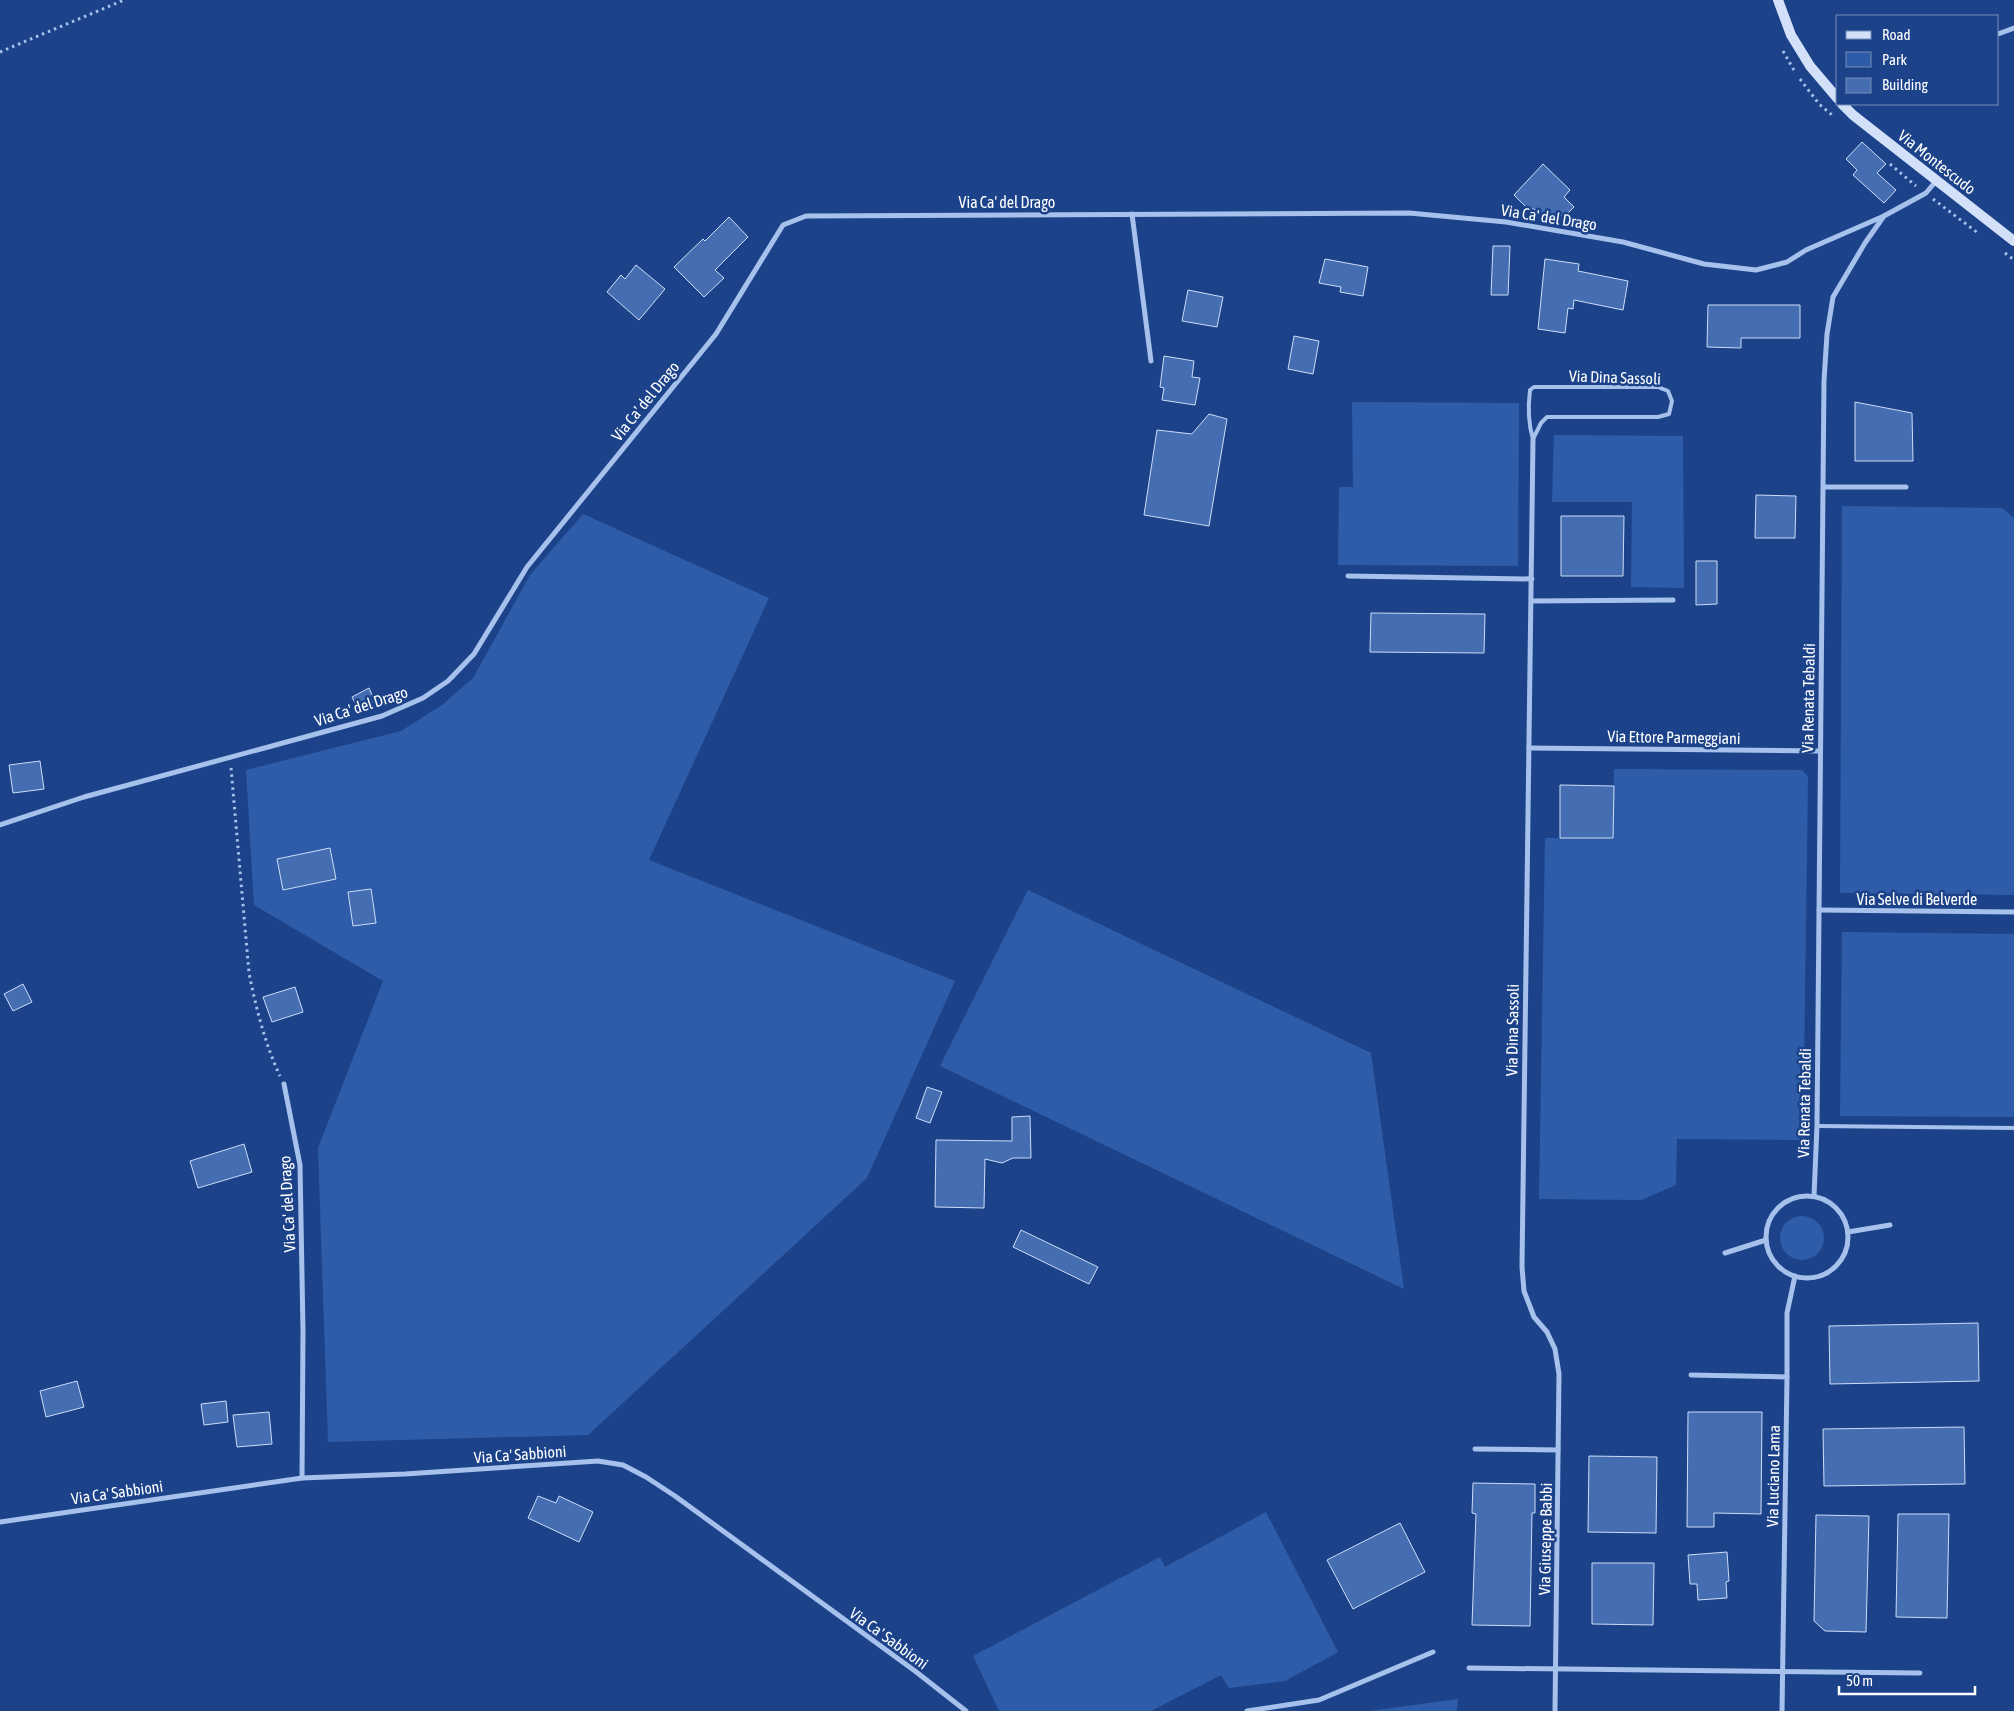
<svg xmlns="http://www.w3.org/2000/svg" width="2014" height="1711" font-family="'Asap Condensed',sans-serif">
<rect width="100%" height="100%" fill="#1c438a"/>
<!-- green -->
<g fill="#2f5ca8">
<polygon points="1352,402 1519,403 1518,566 1338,565 1339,487 1353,487"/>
<polygon points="1554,435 1683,436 1684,588 1631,587 1632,502 1552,502"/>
<polygon points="1842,506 2002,508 2014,518 2014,895 1840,893"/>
<polygon points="583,514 769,598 649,860 955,981 867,1178 588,1435 328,1442 318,1148 383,981 254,905 246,770 401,731 442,705 473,678 530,575"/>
<polygon points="1614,769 1802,770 1808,777 1803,1140 1677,1139 1676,1185 1641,1200 1539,1199 1545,838 1613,838"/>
<polygon points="1028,890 1371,1053 1404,1289 940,1066"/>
<polygon points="1842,932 2014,934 2014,1117 1840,1116"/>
<circle cx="1802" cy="1238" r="22"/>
<polygon points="1266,1512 1338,1652 1285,1681 1229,1688 1221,1675 1151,1711 999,1711 973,1656 1160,1557 1165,1567"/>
<polygon points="1458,1699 1457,1711 1369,1711"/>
</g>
<!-- building -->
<g fill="#446db2" stroke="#ccddf9">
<polygon points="1862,142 1886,164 1877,173 1896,190 1884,203 1853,175 1857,170 1846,159"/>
<polygon points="1543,164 1570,190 1564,197 1574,207 1565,216 1539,213 1534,209 1528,209 1514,195"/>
<polygon points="729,217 748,237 715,270 724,278 704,297 674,267 703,239 705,241"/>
<polygon points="1493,246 1510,246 1508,295 1491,295"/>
<polygon points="1325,259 1368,267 1363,296 1340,292 1341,287 1319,283"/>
<polygon points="1545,259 1579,264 1578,271 1628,281 1623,310 1574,300 1573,309 1568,308 1565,333 1538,329"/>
<polygon points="636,265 665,289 639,320 607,292 621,275 625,279"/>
<polygon points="1188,290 1223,297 1217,327 1182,321"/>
<polygon points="1708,305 1800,305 1800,338 1741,338 1741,348 1707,347"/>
<polygon points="1294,336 1319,341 1313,374 1288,369"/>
<polygon points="1164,356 1194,361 1192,377 1200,378 1195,405 1162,400 1164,388 1160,387"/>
<polygon points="1855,402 1912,413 1913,461 1855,461"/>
<polygon points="1209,414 1227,419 1209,526 1144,515 1157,430 1192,434"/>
<polygon points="1756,495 1796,496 1795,538 1755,538"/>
<polygon points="1561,516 1624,516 1623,576 1561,576"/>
<polygon points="1696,561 1717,561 1717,604 1696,605"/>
<polygon points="1371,613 1485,614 1484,653 1370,652"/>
<polygon points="369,688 375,701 358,709 352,697"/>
<polygon points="40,761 44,789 13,793 9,765"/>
<polygon points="1560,785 1614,786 1613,838 1560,838"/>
<polygon points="330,848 336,879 283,890 277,859"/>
<polygon points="371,889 376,923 353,926 348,892"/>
<polygon points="23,984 32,1002 13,1011 4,994"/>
<polygon points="295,987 303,1012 272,1022 263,997"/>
<polygon points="927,1087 942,1092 930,1123 916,1118"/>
<polygon points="1030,1116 1031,1158 1013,1158 1002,1163 985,1159 984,1208 935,1207 936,1140 1012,1141 1012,1117"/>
<polygon points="244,1144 252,1172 198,1188 190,1161"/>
<polygon points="1021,1230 1098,1267 1089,1284 1013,1247"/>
<polygon points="1978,1323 1979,1381 1830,1384 1829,1326"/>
<polygon points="77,1381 84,1407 46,1417 40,1391"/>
<polygon points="226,1401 228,1422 204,1425 201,1404"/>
<polygon points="269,1412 272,1444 237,1447 233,1415"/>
<polygon points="1688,1412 1762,1412 1761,1514 1714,1513 1714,1527 1687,1527"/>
<polygon points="1964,1427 1965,1484 1824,1486 1823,1429"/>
<polygon points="1589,1456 1657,1457 1656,1533 1588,1532"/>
<polygon points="1473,1483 1535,1484 1535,1513 1532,1513 1530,1626 1472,1625 1476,1514 1472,1513"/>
<polygon points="538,1496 556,1503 559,1496 593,1512 579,1542 528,1518"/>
<polygon points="1898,1514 1949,1514 1947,1618 1896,1617"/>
<polygon points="1816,1515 1869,1516 1866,1632 1825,1631 1814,1621"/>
<polygon points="1400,1523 1425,1572 1353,1609 1327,1560"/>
<polygon points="1727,1552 1729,1581 1726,1582 1727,1598 1698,1600 1697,1584 1690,1584 1688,1555"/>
<polygon points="1592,1563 1654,1563 1653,1625 1592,1624"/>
</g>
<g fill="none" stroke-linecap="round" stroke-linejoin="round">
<!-- path -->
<g stroke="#a6c1ec" stroke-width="3" stroke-dasharray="2.5 4" stroke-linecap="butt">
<polyline points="1783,51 1795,72"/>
<polyline points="0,52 124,0"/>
<polyline points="1800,79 1819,104 1832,115"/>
<polyline points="1890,164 1916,186"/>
<polyline points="1933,199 1978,233"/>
<polyline points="2005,253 2014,260"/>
<path d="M231,768L249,973C256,1008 265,1044 280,1076"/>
</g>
<!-- lane -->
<g stroke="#a6c1ec" stroke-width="4">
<path d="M1534,387H1658L1668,391L1672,401L1669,414L1658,417H1547L1541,423L1533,439C1528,423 1528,406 1530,390Z"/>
<polyline points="1817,1126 2014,1128"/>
</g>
<!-- street -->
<g stroke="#a6c1ec" stroke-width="5">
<polyline points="1998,34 2014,28"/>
<polyline points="1132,214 1151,361"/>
<polyline points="1533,439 1522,1267 1524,1291 1534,1317 1547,1332 1555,1349 1559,1374 1555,1711"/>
<polyline points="1824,487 1906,487"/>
<polyline points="1348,576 1532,579"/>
<polyline points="1532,601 1673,600"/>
<polyline points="1529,748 1820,751"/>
<polyline points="0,825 84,797 382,716 423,698 448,681 474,654 527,567 716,334 783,225 806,216 1409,213 1506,222 1623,242 1704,264 1756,270 1787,262 1806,250 1884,216 1926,193 1936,181"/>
<polyline points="1819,910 2014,912"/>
<polyline points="284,1084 300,1165 303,1331 302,1478"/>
<polyline points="1814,1196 1817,1126 1824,381 1827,334 1833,297 1865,243 1884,216"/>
<circle cx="1807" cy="1237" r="41"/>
<polyline points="1848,1232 1890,1225"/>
<polyline points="1725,1253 1766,1240"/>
<polyline points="1691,1375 1787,1377 1782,1711"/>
<polyline points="1787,1377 1787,1313 1795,1276"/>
<polyline points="1475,1449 1558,1450"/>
<polyline points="0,1522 302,1478 405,1474 598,1461 623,1465 646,1477 675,1496 915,1671 966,1711"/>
<polyline points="1469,1668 1920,1673"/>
<polyline points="1247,1711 1319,1700 1433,1652"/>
</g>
<!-- secondary -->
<g stroke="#d3e0f9" stroke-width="10">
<polyline points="1778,0 1791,35 1810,66 1838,99"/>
<polyline points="1842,104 1853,115 2014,241"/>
</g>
</g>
<g text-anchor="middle" stroke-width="5" stroke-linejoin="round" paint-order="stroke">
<!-- street labels -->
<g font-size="16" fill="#fff" stroke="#1c438a">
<text transform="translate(1937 162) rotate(38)" y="6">Via Montescudo</text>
<text x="1007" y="208">Via Ca' del Drago</text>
<text transform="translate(1549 217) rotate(9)" y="6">Via Ca' del Drago</text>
<text transform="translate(1615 377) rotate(2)" y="6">Via Dina Sassoli</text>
<text transform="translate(645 401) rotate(-51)" y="6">Via Ca' del Drago</text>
<text transform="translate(1808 698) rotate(-89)" y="6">Via Renata Tebaldi</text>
<text transform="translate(361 706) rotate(-18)" y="6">Via Ca' del Drago</text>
<text transform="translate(1674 737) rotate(1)" y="6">Via Ettore Parmeggiani</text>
<text x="1917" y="905">Via Selve di Belverde</text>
<text transform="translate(1512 1030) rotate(-89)" y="6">Via Dina Sassoli</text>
<text transform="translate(1804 1103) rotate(-89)" y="6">Via Renata Tebaldi</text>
<text transform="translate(287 1204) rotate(-93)" y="6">Via Ca' del Drago</text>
<text transform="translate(520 1454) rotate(-4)" y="6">Via Ca' Sabbioni</text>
<text transform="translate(1773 1476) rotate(-89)" y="6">Via Luciano Lama</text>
<text transform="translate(117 1492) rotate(-8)" y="6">Via Ca' Sabbioni</text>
<text transform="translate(1545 1539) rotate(-89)" y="6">Via Giuseppe Babbi</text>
<text transform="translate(889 1638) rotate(36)" y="6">Via Ca' Sabbioni</text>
</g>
</g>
<!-- legend -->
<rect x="1836" y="15" width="162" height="90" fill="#1c438a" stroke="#778eb9"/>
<rect x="1846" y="31" width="25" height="8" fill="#d3e0f9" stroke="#778eb9"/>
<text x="1882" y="40" font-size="15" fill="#ffffff">Road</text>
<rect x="1846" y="52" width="25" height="15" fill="#2f5ca8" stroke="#778eb9"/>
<text x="1882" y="65" font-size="15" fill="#ffffff">Park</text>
<rect x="1846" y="78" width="25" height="15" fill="#446db2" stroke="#778eb9"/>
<text x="1882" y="90" font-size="15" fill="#ffffff">Building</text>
<!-- scale -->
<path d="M1839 1686v8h136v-8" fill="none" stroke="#ffffff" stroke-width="2.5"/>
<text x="1846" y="1686" font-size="15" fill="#ffffff" stroke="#1c438a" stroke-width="4" paint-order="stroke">50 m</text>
</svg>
